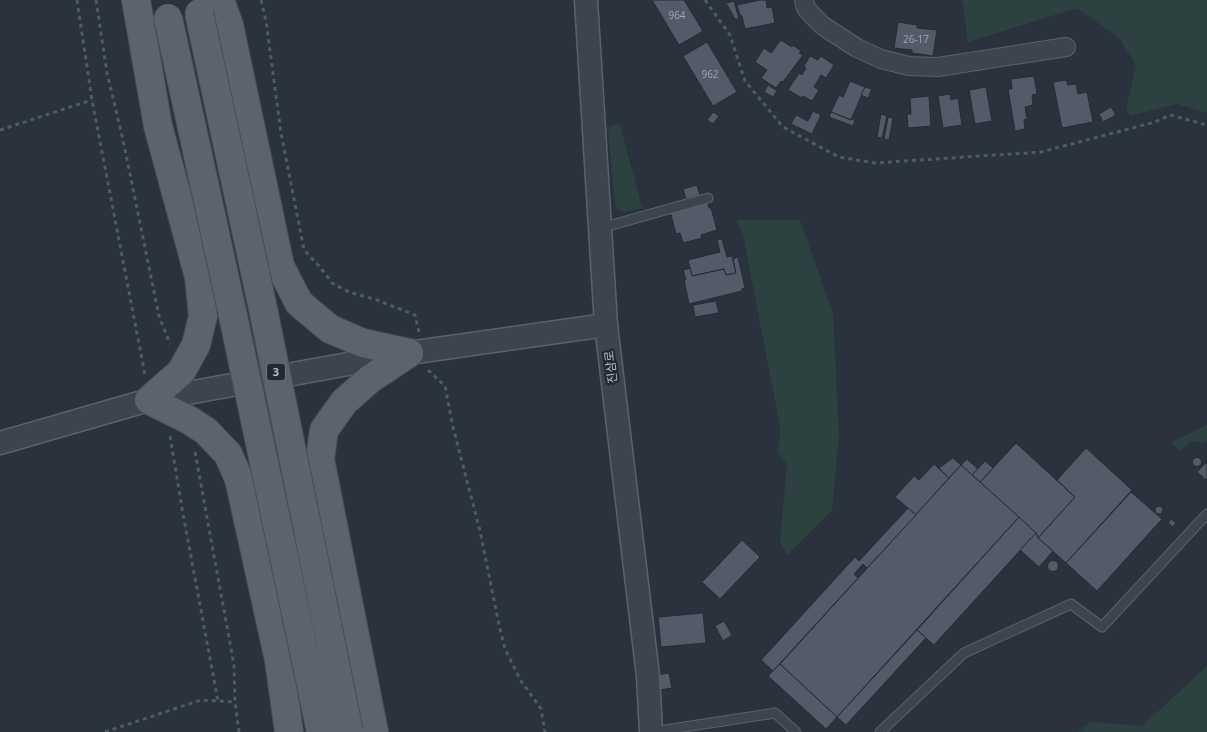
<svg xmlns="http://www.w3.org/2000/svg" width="1207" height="732" font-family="'Open Sans','Noto Sans KR',sans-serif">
<rect width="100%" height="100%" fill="#29323d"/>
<!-- green -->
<g fill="#2e4141">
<polygon points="961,0 1207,0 1207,113 1177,104 1130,116 1126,109 1136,65 1119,38 1077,8 968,42 963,4"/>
<polygon points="620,124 642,208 624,212 615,207 608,127"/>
<polygon points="736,220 800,220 833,314 839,435 832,510 787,555 780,542 787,464 777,452 781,432 743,234"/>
<polygon points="1207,425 1207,441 1203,443 1193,441 1179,451 1172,442"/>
<polygon points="1207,666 1207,732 1078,732 1091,722 1142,726"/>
</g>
<!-- building -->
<g fill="#535b68" stroke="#242b35">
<polygon points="652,0 684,0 703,31 679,45"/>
<polygon points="760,0 766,0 767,8 772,7 775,23 745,29 742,16 740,15 737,5"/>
<polygon points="734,1 739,19 735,19 726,3"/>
<polygon points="898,22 917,25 917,28 937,30 933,56 912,53 912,50 894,48"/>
<polygon points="781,40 792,47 793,45 801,51 799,53 803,55 783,82 781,81 776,88 761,78 767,70 755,62 764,48 771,53"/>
<polygon points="707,42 737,92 713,106 683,56"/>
<polygon points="810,56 818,60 821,56 834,65 826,78 821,75 814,87 819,90 812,101 803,96 802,98 788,90 799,73 802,75 806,68 804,66"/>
<polygon points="1034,76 1037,94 1032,95 1033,105 1025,107 1027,119 1024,120 1025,129 1015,131 1008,89 1012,89 1011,79"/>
<polygon points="1066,80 1068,85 1076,84 1078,94 1087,92 1093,122 1062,128 1053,82"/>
<polygon points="850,81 865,87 851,120 831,112 839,95 843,97"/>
<polygon points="768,85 777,91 773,97 764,92"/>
<polygon points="865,87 872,89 868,98 861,95"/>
<polygon points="986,87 992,121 975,124 969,90"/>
<polygon points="950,94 951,100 958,98 962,125 943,128 938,96"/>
<polygon points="929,96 931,126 908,128 907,114 911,114 910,98"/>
<polygon points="1111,107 1116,115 1103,122 1099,114"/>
<polygon points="813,111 821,115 812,134 791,124 796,115 808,121"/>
<polygon points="713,112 719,116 713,124 707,120"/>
<polygon points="831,112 851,120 851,118 855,121 853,126 829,117"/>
<polygon points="881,114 887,116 882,138 877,137"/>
<polygon points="888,117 893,118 889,140 884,139"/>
<polygon points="697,185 700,195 686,199 683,189"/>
<polygon points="707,201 709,208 711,208 717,230 701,235 702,238 683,243 680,233 676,234 670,211"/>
<polygon points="722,239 727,257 732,256 736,273 726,275 724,269 692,276 688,260 720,252 717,240"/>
<polygon points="738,257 745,288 742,289 742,291 689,304 684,280 686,280 683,270 690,268 692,276 724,269 726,275 736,273 733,259"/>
<polygon points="716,301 719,313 695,317 693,305"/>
<polygon points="1016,443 1075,497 1038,538 1036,533 980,482"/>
<polygon points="1086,448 1132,490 1066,563 1038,538 1075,497 1057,480"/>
<circle cx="1197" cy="462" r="4.5"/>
<polygon points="953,458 961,465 949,478 939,468"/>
<polygon points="967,459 978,469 972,475 961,465"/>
<polygon points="985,461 993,468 980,482 972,475"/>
<polygon points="1207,462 1207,479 1206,480 1197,472"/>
<polygon points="934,464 949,478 916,515 895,497 914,476 919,480"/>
<polygon points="961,465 1019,517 837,717 780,664"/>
<polygon points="1131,492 1162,519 1097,591 1066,563"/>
<circle cx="1159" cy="510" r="4"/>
<polygon points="908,508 916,515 867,568 863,564 854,574 858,578 773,671 761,660 855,557 859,561"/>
<polygon points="1019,517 1036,533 934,645 917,630"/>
<polygon points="1171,519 1176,523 1173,527 1168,523"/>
<polygon points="1036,533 1038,538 1053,551 1039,567 1020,550"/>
<polygon points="742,540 760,557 720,599 702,582"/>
<circle cx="1053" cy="566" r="5.5"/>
<polygon points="703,613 706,643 661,647 658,617"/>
<polygon points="724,621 732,635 723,641 715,626"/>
<polygon points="917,630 926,638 846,725 837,717"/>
<polygon points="780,664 837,717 826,729 768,676"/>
<polygon points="669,673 672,688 660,690 657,675"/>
</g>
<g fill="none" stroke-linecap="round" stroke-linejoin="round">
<defs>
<g id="service">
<polyline points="601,228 708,198"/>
<polyline points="652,732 775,713 796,732"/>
<polyline points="880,732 964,653 1071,604 1102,627 1207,514"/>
</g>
<polyline id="minor" points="804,0 806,8 812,15 823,26 857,48 881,59 909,66 938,67 1066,47"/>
<g id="tertiary">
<polyline points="586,0 606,325 648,676 651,732"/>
<polyline points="0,443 149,400 409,353 606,325"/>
</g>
<g id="primary">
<polyline points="136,0 158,126 199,277 203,316 196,345 181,372 149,400 189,420 206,431 228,454 239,479 279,660 289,732"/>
<polyline points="220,0 229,25 280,266 299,303 330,329 363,343 409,353"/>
<polyline points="374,732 320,459 324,430 344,402 370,379 409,353"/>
</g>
</defs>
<!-- service casing -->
<use href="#service" stroke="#5b626b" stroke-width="11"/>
<!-- minor casing -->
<use href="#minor" stroke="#5b626b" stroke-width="20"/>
<!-- tertiary casing -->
<use href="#tertiary" stroke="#5b626b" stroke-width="25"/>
<!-- primary casing -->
<use href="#primary" stroke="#464d57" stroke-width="30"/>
<!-- path -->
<g stroke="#4d5d60" stroke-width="3" stroke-dasharray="4 4" stroke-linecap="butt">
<polyline points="77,0 92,100 145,375"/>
<polyline points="96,0 107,73 123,140 159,316 170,344"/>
<polyline points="261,0 266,21 281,133 304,250 320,267 332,283 349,292 377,300 415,315 419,332"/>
<polyline points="705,0 730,35 745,81 783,127 839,157 875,163 1041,152 1155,122 1170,115 1207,125"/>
<polyline points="0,130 92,100"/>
<polyline points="428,370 445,386 453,427 480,531 499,625 505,649 521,681 541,709 545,732"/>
<polyline points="170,436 183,514 218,701"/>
<polyline points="195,452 234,665 235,702 239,732"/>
<polyline points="105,732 201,700 235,702"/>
</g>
<!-- service -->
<use href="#service" stroke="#3d444e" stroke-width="9"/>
<!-- minor -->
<use href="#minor" stroke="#3d444e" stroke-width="18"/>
<!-- tertiary -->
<use href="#tertiary" stroke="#3d444e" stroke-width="22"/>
<!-- primary -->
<use href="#primary" stroke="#5b636e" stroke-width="28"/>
<defs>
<g id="primary-bridge">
<polyline points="199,13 262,304 349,732"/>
<polyline points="168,18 232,311 321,732"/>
</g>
</defs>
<!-- primary-bridge casing -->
<use href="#primary-bridge" stroke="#464d57" stroke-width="30" stroke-linecap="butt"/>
<!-- primary-bridge -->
<use href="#primary-bridge" stroke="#5b636e" stroke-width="28"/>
</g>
<g text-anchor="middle" stroke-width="4.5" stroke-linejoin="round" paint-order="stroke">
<!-- number labels -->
<g font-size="10" fill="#a0a6b0">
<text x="677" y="19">964</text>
<text x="916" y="43">26-17</text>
<text x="710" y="78">962</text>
</g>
<!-- shield labels -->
<rect fill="#222933" stroke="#8c929b" stroke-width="1" x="267" y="363.5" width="18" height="17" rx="4"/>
<g font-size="11" font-weight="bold" fill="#b9bfc8">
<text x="276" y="376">3</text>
</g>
<!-- street labels -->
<g font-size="12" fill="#b9bfc8" stroke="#222933">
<text transform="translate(611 367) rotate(-97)" y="4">진삼로</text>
</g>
</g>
</svg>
